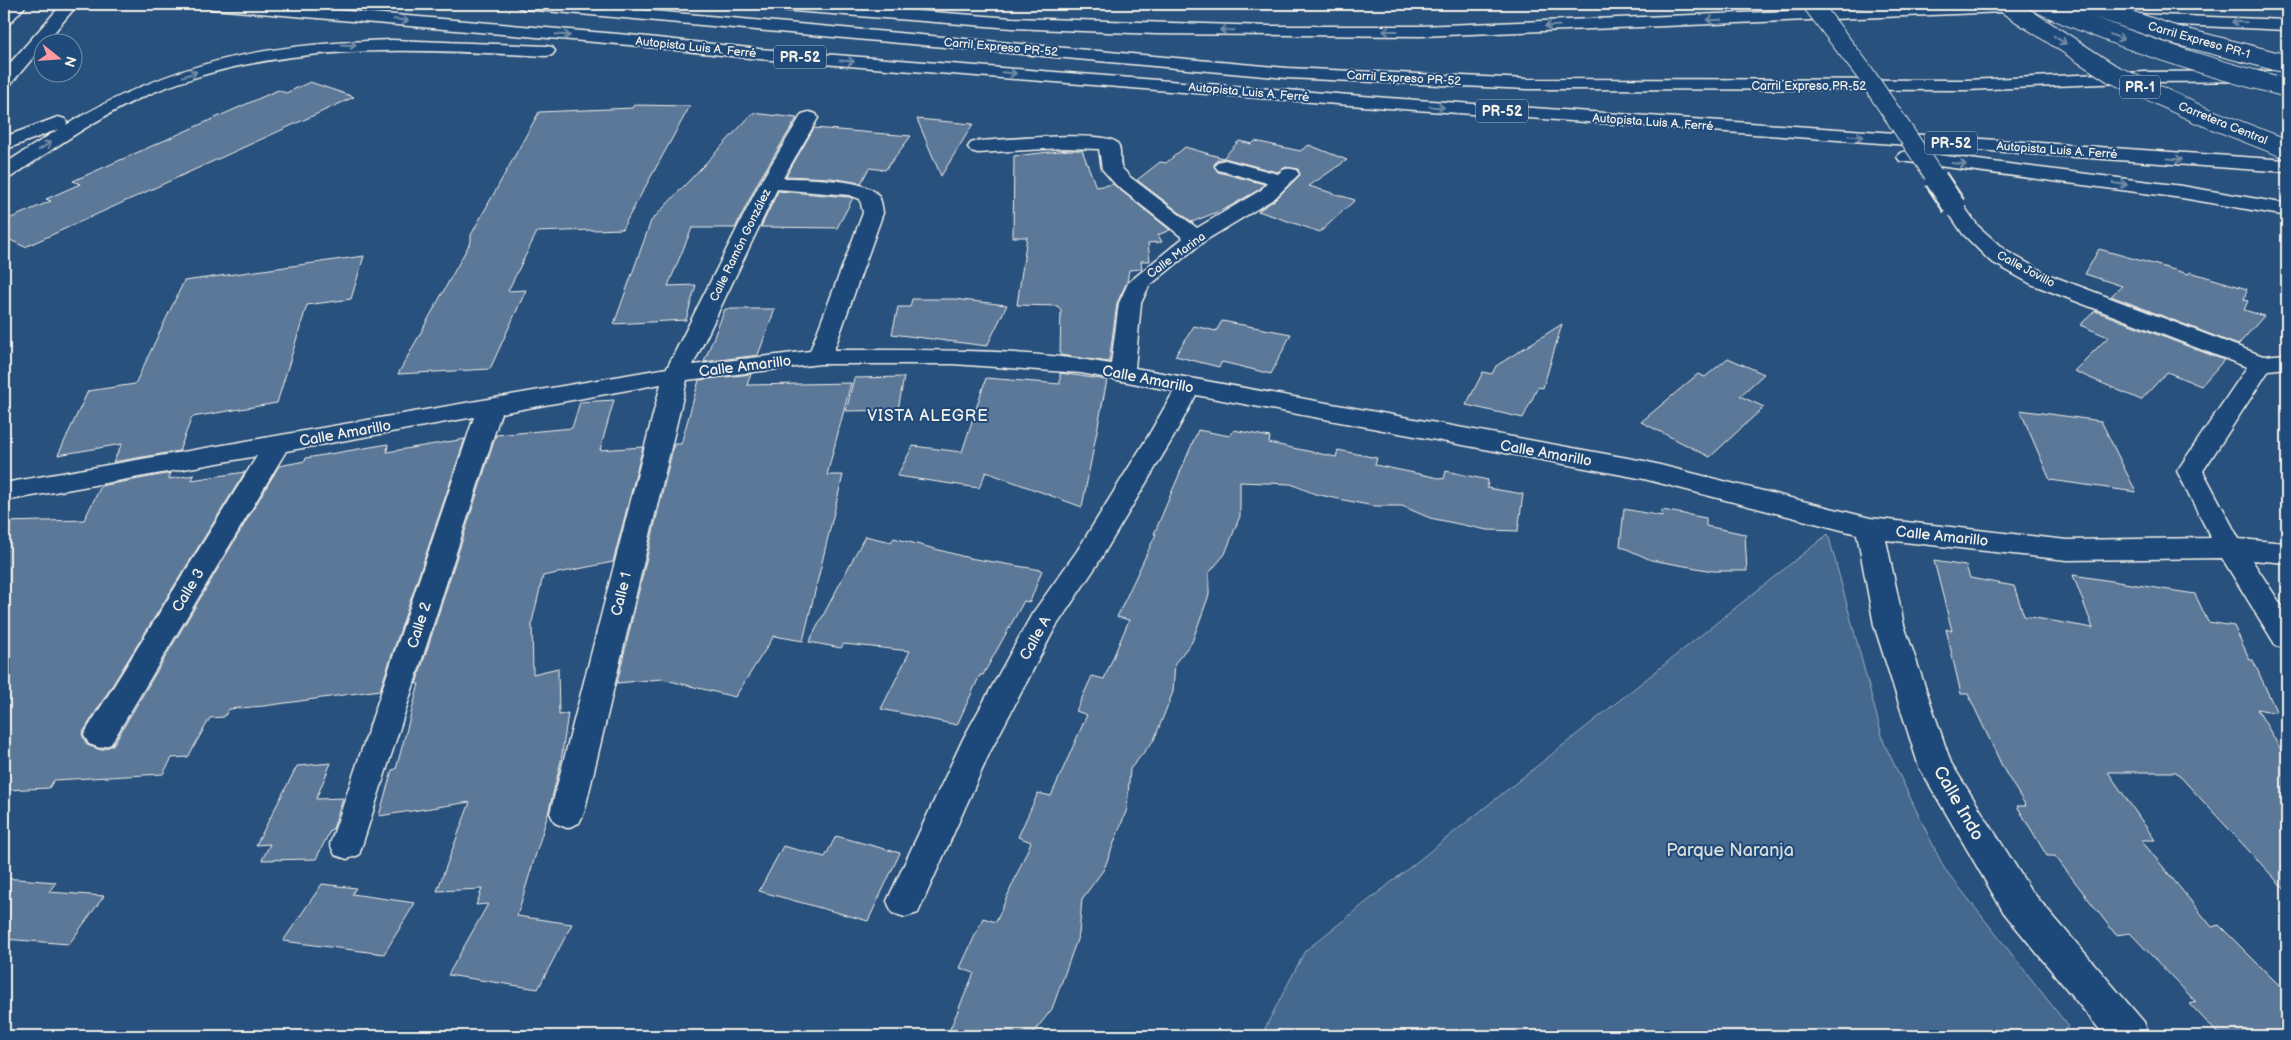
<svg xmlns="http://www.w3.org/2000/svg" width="2291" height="1040" font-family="'Balsamiq Sans',sans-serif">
<rect width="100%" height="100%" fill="#28517e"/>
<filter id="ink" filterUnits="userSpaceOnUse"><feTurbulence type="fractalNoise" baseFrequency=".02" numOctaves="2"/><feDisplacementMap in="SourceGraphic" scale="10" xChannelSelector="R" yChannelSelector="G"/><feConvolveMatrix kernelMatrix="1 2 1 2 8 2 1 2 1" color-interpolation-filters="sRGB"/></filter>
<g filter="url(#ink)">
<!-- green -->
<polygon fill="#45688e" stroke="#9cacbb" points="1828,534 1884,743 1944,868 2069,1027 2057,1036 1261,1036 1305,951"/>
<!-- building -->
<g fill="#5b7899" stroke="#f4f1e8">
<polygon points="310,82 354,97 25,247 4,237 4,221 51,201 46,199 80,184 73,181 278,90 286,93"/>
<polygon points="634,105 690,106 622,229 537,232 508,291 526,290 490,369 398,374 471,241 471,235 539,112 632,108"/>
<polygon points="753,113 797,118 758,182 735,228 692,228 668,286 696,285 686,320 614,324 651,221"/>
<polygon points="917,119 973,124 941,176"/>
<polygon points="814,128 911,136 885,170 869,168 861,183 831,178 786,176"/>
<polygon points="1239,141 1252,144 1255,141 1300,151 1309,145 1347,160 1309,186 1355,200 1320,232 1258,211 1276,199 1300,175 1298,169 1286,167 1277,172 1224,158 1217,160 1214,165 1218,172 1264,184 1260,189 1227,208 1192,222 1137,180 1160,162 1166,163 1185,147 1223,158"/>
<polygon points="1068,150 1082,150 1096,187 1113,184 1170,230 1158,235 1162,242 1148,243 1150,261 1141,261 1142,269 1129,270 1127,282 1117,303 1109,362 1060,355 1061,309 1059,309 1058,306 1017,305 1027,237 1013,237 1014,156"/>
<polygon points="778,191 849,197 853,198 837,228 761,227"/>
<polygon points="2099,249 2189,274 2190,272 2247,289 2244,300 2248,301 2244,310 2264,316 2238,345 2111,296 2122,286 2085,274"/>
<polygon points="364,256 351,299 307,305 277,403 192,417 179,451 113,462 122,444 58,455 88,391 135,384 184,281"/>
<polygon points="912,299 953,299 1007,305 987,346 892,334 898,307 910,307"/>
<polygon points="725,309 775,309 758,355 704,362"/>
<polygon points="2095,311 2224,360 2201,386 2167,372 2141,400 2074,371 2108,337 2080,325"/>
<polygon points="1222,321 1291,334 1271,374 1222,362 1219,367 1175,356 1194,326 1216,331"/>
<polygon points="1562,324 1543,388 1538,387 1523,418 1466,405 1483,372 1492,374 1496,366"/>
<polygon points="1728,358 1764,374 1740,396 1764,407 1710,457 1641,422 1698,374 1705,377"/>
<polygon points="1060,373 1107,380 1082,507 986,472 979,488 897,476 913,446 962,452 986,378 1060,384"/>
<polygon points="751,374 747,385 851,383 827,475 843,475 803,641 774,636 735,697 662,679 617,683 674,444 681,444 699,380"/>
<polygon points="904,377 898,410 846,411 854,378"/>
<polygon points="614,400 600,450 643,447 613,562 543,576 532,622 533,674 558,668 559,715 568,713 561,761 548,814 517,916 572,924 538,989 448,975 488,904 476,905 482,889 437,891 470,802 379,816 392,770 396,769 419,684 416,684 496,435 572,428 580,402"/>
<polygon points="2020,410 2101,421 2136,492 2050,480"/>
<polygon points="1198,430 1230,436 1234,430 1270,437 1269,443 1336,457 1338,450 1377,458 1375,465 1444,479 1446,471 1488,480 1487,488 1523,494 1518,531 1487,530 1430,518 1402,506 1373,506 1315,494 1291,484 1240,482 1240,516 1225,554 1209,573 1209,595 1192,642 1175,663 1173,692 1154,740 1130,769 1127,809 1104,869 1082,899 1079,934 1052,1009 1031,1036 947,1036 974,973 960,968 983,918 996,922 1031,842 1018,837 1038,793 1051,796 1087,715 1076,711 1092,676 1104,679 1129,620 1117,617 1156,534 1154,534"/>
<polygon points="465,439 380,690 264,706 229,709 224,717 210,718 188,757 172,758 163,774 54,780 49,788 4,790 4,522 84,520 101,486 171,473 169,479 194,475 192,480 245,472 82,734 87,745 101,750 113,745 279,466 305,461 306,458 388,444 387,452"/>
<polygon points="1624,509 1662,516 1662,510 1706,518 1706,526 1745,534 1747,571 1713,571 1651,560 1620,546"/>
<polygon points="865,536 891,542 894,538 969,558 1042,570 1030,602 1024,601 983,675 980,675 957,725 881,709 910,651 844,644 841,648 809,642"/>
<polygon points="1934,561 1966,566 1970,578 2014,586 2024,616 2093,628 2073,575 2195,594 2208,622 2234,626 2250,660 2253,660 2277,713 2257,709 2287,760 2287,892 2176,772 2108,772 2155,840 2141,840 2212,927 2219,925 2287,993 2287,1036 2220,1036 2190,1004 2196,1002 2130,933 2116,935 2055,856 2047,856 2017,806 2026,806 2004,770 1968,694 1961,694 1946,629 1952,631"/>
<polygon points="331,763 316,799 343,798 333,829 331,829 316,859 262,860 270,844 256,845 297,766"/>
<polygon points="836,836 900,853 868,921 759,891 783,846 825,857"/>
<polygon points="4,878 56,882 49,892 104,896 69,944 4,939"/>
<polygon points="322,884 356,888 352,894 415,903 384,954 283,941"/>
</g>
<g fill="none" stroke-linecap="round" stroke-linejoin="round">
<defs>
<path id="minor" d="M809,112L816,114L818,118L783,178C803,178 861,179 875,192C881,197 882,205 883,213L834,350C926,350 1020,348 1111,364L1119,303L1128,283L1183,238L1116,185L1102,169L1099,149L1063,148L978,153L971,151L968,147L971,143L978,141C1001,140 1102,130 1116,142C1123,148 1118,161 1122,168C1124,171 1128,174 1130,177L1197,228L1261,190L1267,183L1218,170L1215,166L1218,162L1225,160L1278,174C1284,168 1288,168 1296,170L1299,174L1275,198L1203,242L1149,286L1141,303L1135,368L1644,461L1870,518L2067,540L2211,538L2177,471L2247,367L2031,284L1990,261L1963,234L1944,206L1947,202L1954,200L1961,202L1978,226L2006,251L2047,274L2263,356L2287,354V368L2269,370L2203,471L2239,539L2287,543V563L2252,560L2287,614V649L2276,646L2222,558L2067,560L1886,540L1904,625L1951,763L2030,889L2144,1022L2149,1036H2105L2004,913L1919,767L1874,625L1857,534L1644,479L1196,395L1173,438L1097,565L1055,628L990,752L918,913L905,917L892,913L887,901L963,739L1032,614L1077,551L1147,438L1174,391L1081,373L953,364H820L687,380L584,813L579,823L567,828L555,823L550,813L661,384L501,413L359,855L347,859L335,855L330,844L474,417L286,451L111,744L100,748L89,744L84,735L89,726L257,456L4,501V483L667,368L760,183L802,114ZM777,189L849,195L860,199L863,213L810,351L693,365Z"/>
<g id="major">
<polygon points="10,4 27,4 10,23 4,25 4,11"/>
<polygon points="62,4 78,4 46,42 42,42 42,47 10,85 4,86 4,70"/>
</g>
<g id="highway">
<polygon points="205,4 266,4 629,35 759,49 1388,98 2287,160 2287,172 1388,108 759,59 629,45 213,9 207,7"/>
<polygon points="516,4 575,4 1287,68 1528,79 1967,80 2146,72 2287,71 2287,81 2146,82 1967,90 1528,89 1287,78 524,9 518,7"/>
<polygon points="760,4 827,4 1012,18 1267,26 1420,26 1967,4 2086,4 2084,7 2078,9 1420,36 1156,34 1012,28 768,9 762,7"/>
<polygon points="2056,11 2287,20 2287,30 2050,19 2048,16 2050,13"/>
<path d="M392,40L546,46L552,47L555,51L552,55L546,56C410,49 276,40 147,95C99,116 55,148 11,177L4,179V164L59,129L4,150V137L58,117L65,119L67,123L66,125C175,60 266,44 392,40Z"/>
<polygon points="1907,151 2182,186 2287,204 2287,216 2182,198 1900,161 1897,157 1900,153"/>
</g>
</defs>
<!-- minor casing -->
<use href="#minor" stroke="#f4f1e8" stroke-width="3"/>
<!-- major casing -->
<use href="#major" stroke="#f4f1e8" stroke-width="3"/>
<!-- highway casing -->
<use href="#highway" stroke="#f4f1e8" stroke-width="3"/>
<!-- minor -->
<use href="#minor" fill="#1f4a7a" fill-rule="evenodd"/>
<!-- major -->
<use href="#major" fill="#1f4a7a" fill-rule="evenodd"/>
<!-- highway -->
<use href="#highway" fill="#1f4a7a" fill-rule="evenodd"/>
<defs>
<polyline id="minor-bridge-far1" points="1812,4 1864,72 1937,180"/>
<polyline id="minor-bridge" points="1936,179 1954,206"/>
<g id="highway-bridge">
<polyline points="2005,4 2111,73 2198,114 2287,149"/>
<path d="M2040,4C2120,40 2202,66 2287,88"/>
<polyline points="2083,4 2171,34 2287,64"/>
</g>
</defs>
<!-- minor-bridge-far1 casing -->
<use href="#minor-bridge-far1" stroke="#f4f1e8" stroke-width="20" stroke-linecap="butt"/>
<!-- minor-bridge casing -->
<use href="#minor-bridge" stroke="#f4f1e8" stroke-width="26" stroke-linecap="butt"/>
<!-- highway-bridge casing -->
<use href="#highway-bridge" stroke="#f4f1e8" stroke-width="20" stroke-linecap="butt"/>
<!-- minor-bridge-far1 -->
<use href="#minor-bridge-far1" stroke="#1f4a7a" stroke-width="18"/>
<!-- minor-bridge -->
<use href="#minor-bridge" stroke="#1f4a7a" stroke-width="22"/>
<!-- highway-bridge -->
<use href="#highway-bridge" stroke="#1f4a7a" stroke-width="18"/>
</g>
<!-- one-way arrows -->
<defs><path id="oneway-shaft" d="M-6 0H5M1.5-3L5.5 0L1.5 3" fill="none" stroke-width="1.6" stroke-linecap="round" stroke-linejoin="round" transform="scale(1.25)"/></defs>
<g stroke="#748da6">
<use href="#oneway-shaft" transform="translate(401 20) rotate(5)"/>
<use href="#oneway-shaft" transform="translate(1714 20) rotate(178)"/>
<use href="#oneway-shaft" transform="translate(2239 22) rotate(-178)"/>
<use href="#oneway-shaft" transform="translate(1552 26) rotate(178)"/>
<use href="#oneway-shaft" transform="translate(1227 30) rotate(-179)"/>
<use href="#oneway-shaft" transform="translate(1390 31) rotate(180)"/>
<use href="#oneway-shaft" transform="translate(563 35) rotate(5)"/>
<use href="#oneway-shaft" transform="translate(2117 37) rotate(22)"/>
<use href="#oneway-shaft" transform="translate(2060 40) rotate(33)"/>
<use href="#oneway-shaft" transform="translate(349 45) rotate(1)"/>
<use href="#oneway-shaft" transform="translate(847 61) rotate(4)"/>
<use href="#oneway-shaft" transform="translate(1009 73) rotate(5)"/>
<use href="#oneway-shaft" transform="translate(190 74) rotate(-19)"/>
<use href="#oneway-shaft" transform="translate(1437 107) rotate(4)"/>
<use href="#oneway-shaft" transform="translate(1856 136) rotate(4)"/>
<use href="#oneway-shaft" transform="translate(45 146) rotate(-33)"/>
<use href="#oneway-shaft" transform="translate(2175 159) rotate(4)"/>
<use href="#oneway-shaft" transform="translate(1959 164) rotate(7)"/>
<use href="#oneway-shaft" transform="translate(2120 184) rotate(7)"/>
</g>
</g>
<g text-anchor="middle" stroke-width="4" stroke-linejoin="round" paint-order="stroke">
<!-- far-street labels -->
<g font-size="12" fill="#f4f1e8" stroke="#1f4a7a">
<text transform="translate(2199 40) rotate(16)" y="4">Carril Expreso PR-1</text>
<text transform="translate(696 47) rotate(6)" y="4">Autopista Luis A. Ferré</text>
<text transform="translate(1001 47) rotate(5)" y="4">Carril Expreso PR-52</text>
<text transform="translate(1404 78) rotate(3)" y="4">Carril Expreso PR-52</text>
<text x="1809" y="90">Carril Expreso PR-52</text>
<text transform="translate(1249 92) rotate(5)" y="4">Autopista Luis A. Ferré</text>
<text transform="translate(1653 122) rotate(4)" y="4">Autopista Luis A. Ferré</text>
<text transform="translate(2223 123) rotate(22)" y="4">Carretera Central</text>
<text transform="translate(2057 150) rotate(4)" y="4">Autopista Luis A. Ferré</text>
<text transform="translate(740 245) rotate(-64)" y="4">Calle Ramón González</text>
<text transform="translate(1176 255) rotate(-36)" y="4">Calle Marina</text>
<text transform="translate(2026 269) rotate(28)" y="4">Calle Jovillo</text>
</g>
<!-- shield labels -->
<g fill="#1f4a7a" stroke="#b4bfc7" stroke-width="1">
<rect x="774" y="45.5" width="52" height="23" rx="4"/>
<rect x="2120" y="75.5" width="40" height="23" rx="4"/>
<rect x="1476" y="99.5" width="52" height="23" rx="4"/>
<rect x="1925" y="131.5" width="52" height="23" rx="4"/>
</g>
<g font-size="14" font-weight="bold" fill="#f4f1e8">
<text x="800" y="62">PR-52</text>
<text x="2140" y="92">PR-1</text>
<text x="1502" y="116">PR-52</text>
<text x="1951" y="148">PR-52</text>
</g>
<!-- street labels -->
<g font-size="15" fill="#f4f1e8" stroke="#1f4a7a">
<text transform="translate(745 366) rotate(-7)" y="5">Calle Amarillo</text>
<text transform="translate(1148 379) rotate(11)" y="5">Calle Amarillo</text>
<text transform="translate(345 433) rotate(-10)" y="5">Calle Amarillo</text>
<text transform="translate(1546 453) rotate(10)" y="5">Calle Amarillo</text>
<text transform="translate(1942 536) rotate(6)" y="5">Calle Amarillo</text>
<text transform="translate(188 590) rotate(-59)" y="5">Calle 3</text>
<text transform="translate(621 594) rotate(-76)" y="5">Calle 1</text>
<text transform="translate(419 625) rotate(-72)" y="5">Calle 2</text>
<text transform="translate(1035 638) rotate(-61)" y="5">Calle A</text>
</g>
<!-- neighbourhood labels -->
<g font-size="16" letter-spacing="1" fill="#f4f1e8" stroke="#1f4a7a">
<text x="928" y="421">VISTA ALEGRE</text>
</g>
<!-- near-street labels -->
<g font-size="18" fill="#f4f1e8" stroke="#1f4a7a">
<text transform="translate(1959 803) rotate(60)" y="6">Calle Indo</text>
</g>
<!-- near-park labels -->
<g font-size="18" fill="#dadcda" stroke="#1f4a7a">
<text x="1730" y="856">Parque Naranja</text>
</g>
</g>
<!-- margin -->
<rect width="2291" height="1040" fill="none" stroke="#1f4a7a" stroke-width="20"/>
<rect x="10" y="10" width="2271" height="1020" fill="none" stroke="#f4f1e8" stroke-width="2" filter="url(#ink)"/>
<!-- north arrow -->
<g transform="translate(58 58) rotate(107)"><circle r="24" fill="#1f4a7a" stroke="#748da6"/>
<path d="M0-4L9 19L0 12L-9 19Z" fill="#ff9aa2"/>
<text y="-8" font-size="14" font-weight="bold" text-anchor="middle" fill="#f4f1e8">N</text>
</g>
</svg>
